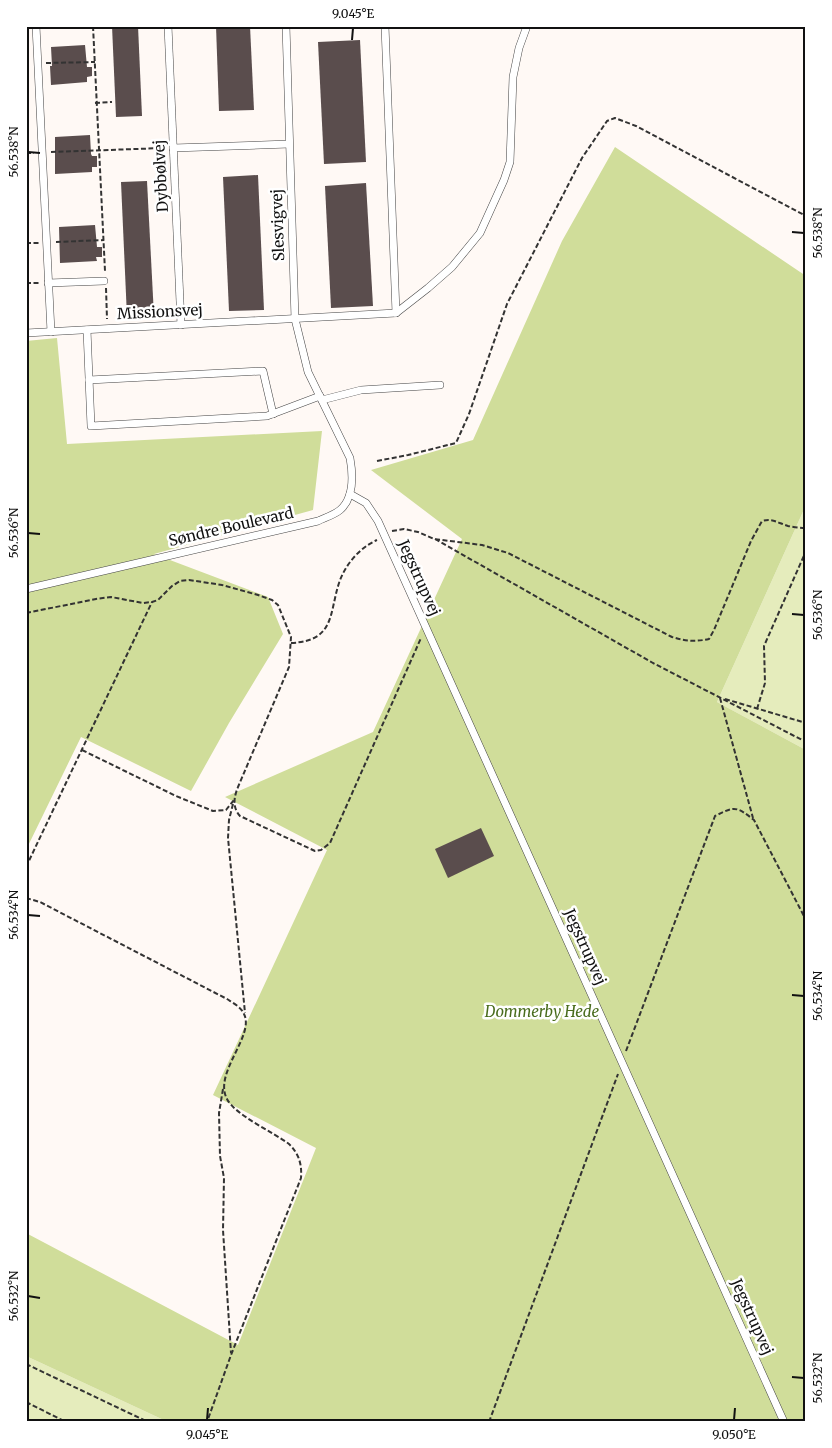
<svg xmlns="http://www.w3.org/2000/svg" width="832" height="1448" font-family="Merriweather,serif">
<rect width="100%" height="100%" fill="#fff9f5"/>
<!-- green -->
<g fill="#e5ecbc">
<polygon points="806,505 806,750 717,702"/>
<polygon points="26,1356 168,1422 26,1422"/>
</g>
<!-- forest -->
<g fill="#d0dd9a">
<polygon points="615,147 806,276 806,505 717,702 806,750 806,1422 168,1422 26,1356 26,1233 238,1345 316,1148 213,1095 327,850 225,797 373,732 462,539 371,470 473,440 562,241"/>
<polygon points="57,338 67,444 322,431 313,510 154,554 268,597 283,634 229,723 191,791 81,737 26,850 26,341"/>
</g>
<!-- building -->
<g fill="#5a4d4d">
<polygon points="112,26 138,26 142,116 116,117"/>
<polygon points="216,26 250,26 254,110 219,111"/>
<polygon points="360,40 366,162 324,164 318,42"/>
<polygon points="85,45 87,67 92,67 92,76 87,77 87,82 51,85 50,66 52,66 51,47"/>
<polygon points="90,135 91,154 92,156 97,156 97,167 92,167 92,172 55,174 55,137"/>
<polygon points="258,175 264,310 229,311 223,177"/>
<polygon points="147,181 154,316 127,317 121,182"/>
<polygon points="366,183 373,306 331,308 325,186"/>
<polygon points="95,225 97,247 102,247 102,257 96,257 97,261 60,263 59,227"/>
<polygon points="481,828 494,856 448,878 435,849"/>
</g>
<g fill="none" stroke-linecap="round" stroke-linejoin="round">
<defs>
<g id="lane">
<polyline points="36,26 51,332"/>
<polyline points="168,26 181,325"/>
<polyline points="385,26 396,313"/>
<polyline points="173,148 289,144"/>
<polyline points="48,283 104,281"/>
<polyline points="87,330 91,426 267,416 320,396"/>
<polyline points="26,333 396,313 428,288 452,267 480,233 504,180 510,162 513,77 519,48 527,26"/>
<polyline points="89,380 263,371 273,414"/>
<polyline points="322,400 361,390 440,385"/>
<polyline points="350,494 366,503 378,521 784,1422"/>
<path d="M26,589L318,521C324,518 334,515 340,510C354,498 353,475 350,458L308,372L295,319L286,26"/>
</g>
</defs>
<!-- lane casing -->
<use href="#lane" stroke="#444" stroke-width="8"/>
<!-- path -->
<g stroke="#333" stroke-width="2" stroke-dasharray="5 2.5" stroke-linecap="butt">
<polyline points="93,26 105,271"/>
<polyline points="46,63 95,62"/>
<polyline points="95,103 112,102"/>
<polyline points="51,152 164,148"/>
<polyline points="26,153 34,153"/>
<polyline points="56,242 104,240"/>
<polyline points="26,243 39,243"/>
<polyline points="26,283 39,283"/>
<polyline points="106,288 107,319"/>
<polyline points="377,461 408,455 456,443 469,414 507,304 582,158 607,121 615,118 636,126 806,216"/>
<path d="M392,531L404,529L418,532L434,539L482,545L508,553L672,637C685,641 695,642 709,639L714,630L751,541L762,521C773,518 778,523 788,526C793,527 800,528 806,528"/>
<polyline points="435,539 653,663 806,742"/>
<path d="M26,613L96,599L111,597L143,603L152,602L158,600L172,586L180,581L189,580L222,585L258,595L272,600L278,605L291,637L289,667L238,787C234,797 232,807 240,816L315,851L321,850L330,843L421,638"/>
<path d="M291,643C335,641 329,614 339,583C345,565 359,548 377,540"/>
<polyline points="720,698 753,818"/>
<polyline points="725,699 806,723"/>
<polyline points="757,709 765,683 764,646 806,551"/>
<polyline points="82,750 176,796 213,811 226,810 234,800"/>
<polyline points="233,804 229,820 228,838 245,1013"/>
<polyline points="26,867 152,602"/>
<path d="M26,898L40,902L227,999C233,1003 241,1007 244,1014C255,1036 213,1073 227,1099C235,1115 273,1132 289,1144C299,1154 302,1164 301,1178L231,1355L207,1422"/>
<path d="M626,1051L715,816C735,806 736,806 754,820L806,920"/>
<polyline points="223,1089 219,1113 220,1156 224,1178 223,1230 231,1353"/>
<polyline points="26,1364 148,1422"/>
<polyline points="26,1402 66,1422"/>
<polyline points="489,1422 618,1074"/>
</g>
<!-- lane -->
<use href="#lane" stroke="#fff" stroke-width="7"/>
</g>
<!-- ticks -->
<path fill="none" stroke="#111" stroke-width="2" d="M352,40L353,28M28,152L40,153M792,232L804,233M28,533L40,534M792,614L804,615M28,915L40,916M792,995L804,996M28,1296L40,1298M792,1377L804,1378M207,1420L208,1408M734,1420L735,1408"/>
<g text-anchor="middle" stroke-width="5" stroke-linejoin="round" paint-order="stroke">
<!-- street labels -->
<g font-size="15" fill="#111" stroke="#fff">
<text transform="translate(161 176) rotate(-93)" y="5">Dybbølvej</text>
<text transform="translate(278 225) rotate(-92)" y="5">Slesvigvej</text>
<text transform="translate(160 312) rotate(-3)" y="5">Missionsvej</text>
<text transform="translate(231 527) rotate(-13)" y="5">Søndre Boulevard</text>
<text transform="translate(419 578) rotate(66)" y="5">Jegstrupvej</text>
<text transform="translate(585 947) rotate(66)" y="5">Jegstrupvej</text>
<text transform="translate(752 1317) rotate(66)" y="5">Jegstrupvej</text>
</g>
<!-- park labels -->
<g font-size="15" font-style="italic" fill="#496c1d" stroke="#fff">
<text x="542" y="1017">Dommerby Hede</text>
</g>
</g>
<!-- border -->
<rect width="832" height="1448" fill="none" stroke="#ffffff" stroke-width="55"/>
<rect x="28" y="28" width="776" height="1392" fill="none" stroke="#111" stroke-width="2"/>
<g font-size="12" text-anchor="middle" fill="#111">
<text x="353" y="18">9.045°E</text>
<text transform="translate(14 152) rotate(-90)" y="4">56.538°N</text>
<text transform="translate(818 233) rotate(-90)" y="4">56.538°N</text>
<text transform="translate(14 533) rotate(-90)" y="4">56.536°N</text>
<text transform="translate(818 615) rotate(-90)" y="4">56.536°N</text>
<text transform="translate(14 915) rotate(-90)" y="4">56.534°N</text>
<text transform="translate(818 996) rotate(-90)" y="4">56.534°N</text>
<text transform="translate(14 1296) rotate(-90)" y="4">56.532°N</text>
<text transform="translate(818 1378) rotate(-90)" y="4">56.532°N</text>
<text x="207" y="1439">9.045°E</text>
<text x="734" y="1439">9.050°E</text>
</g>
</svg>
